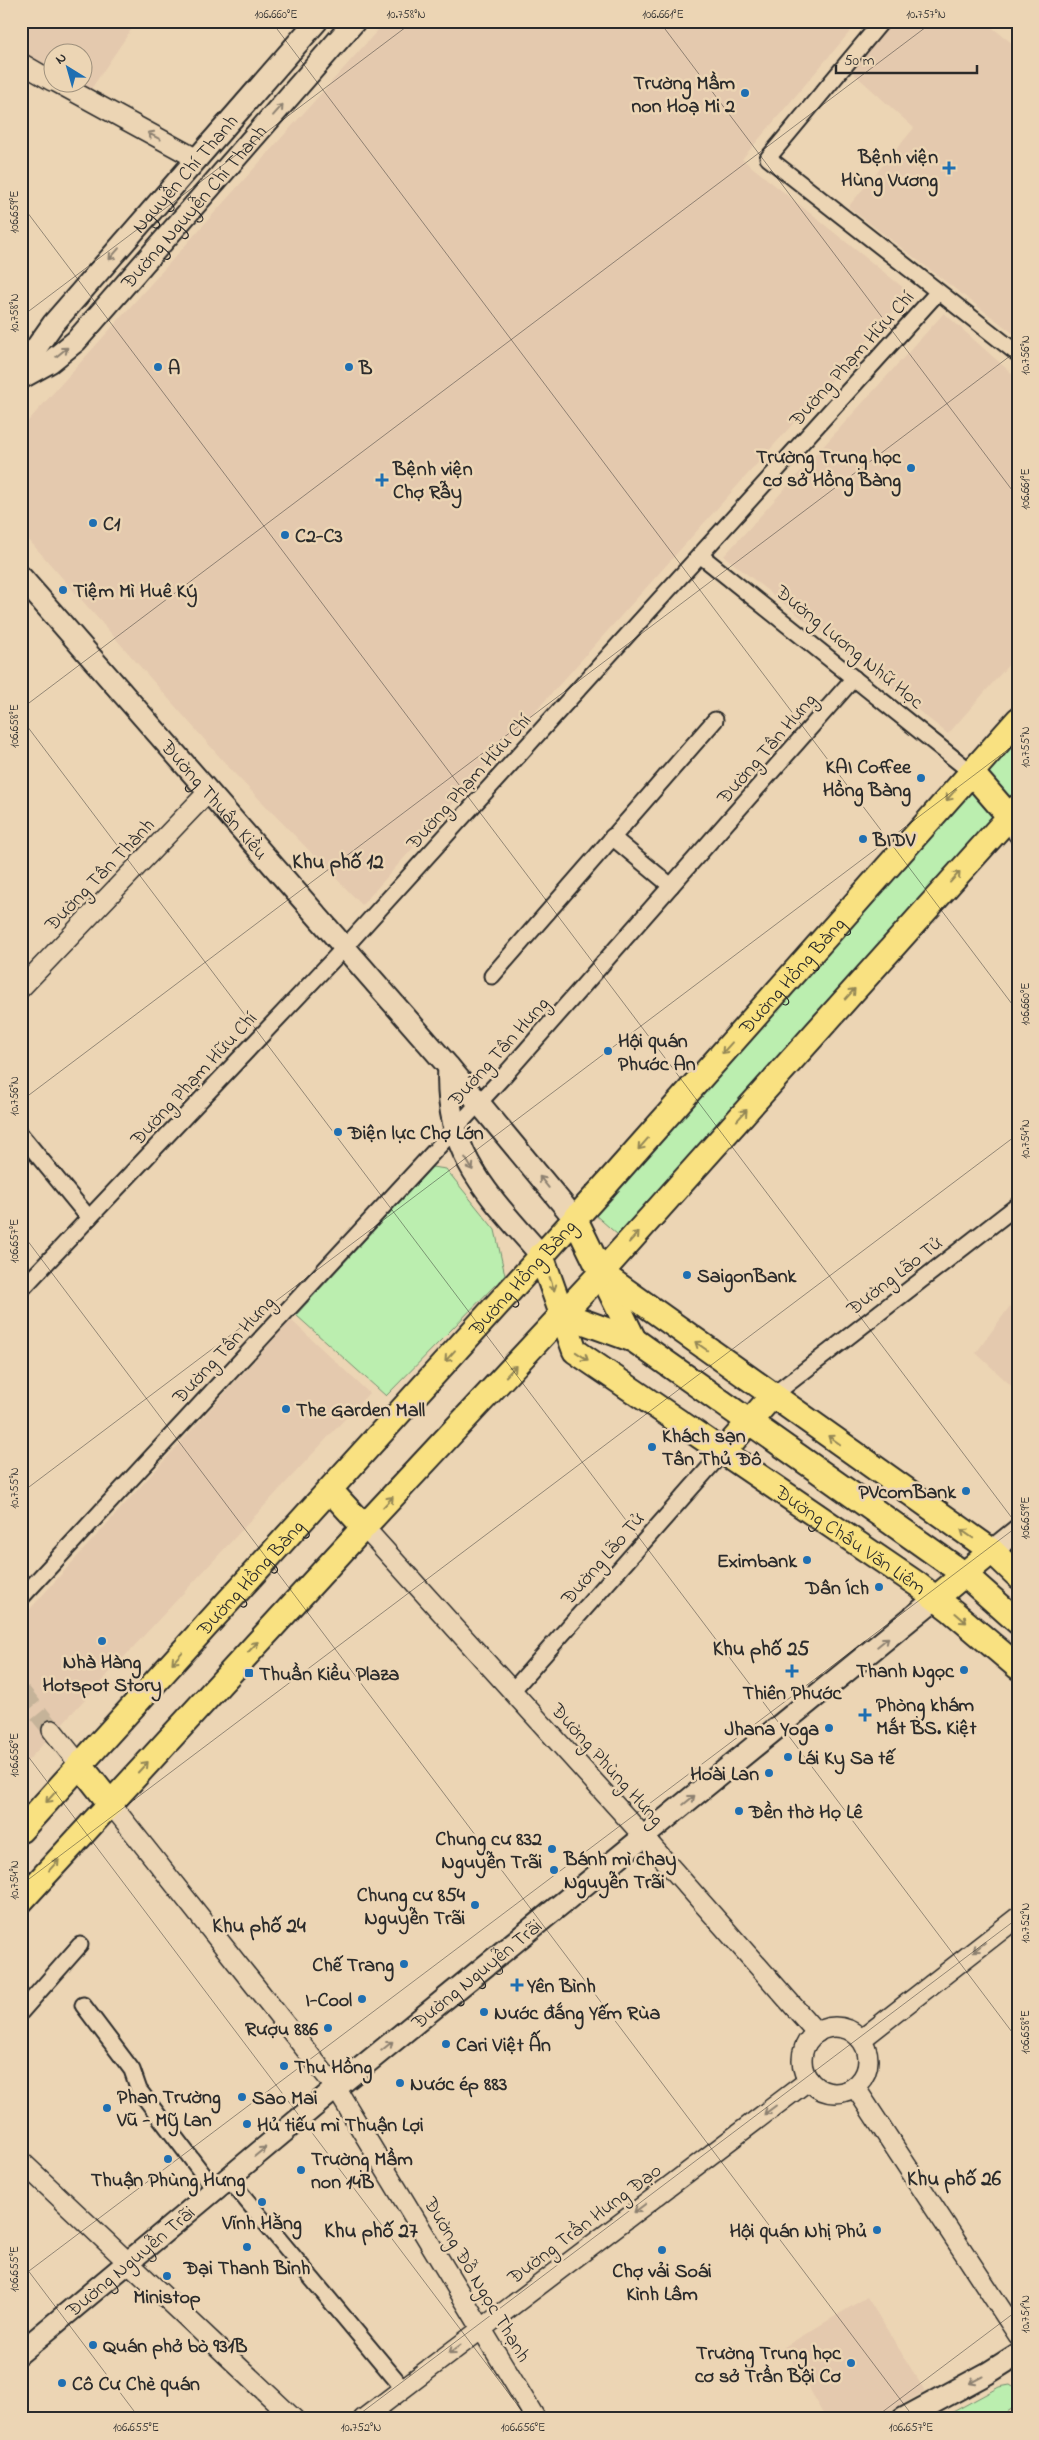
<svg xmlns="http://www.w3.org/2000/svg" width="1039" height="2440" font-family="'Indie Flower',sans-serif">
<rect width="100%" height="100%" fill="#ecd5b4"/>
<filter id="ink" filterUnits="userSpaceOnUse"><feTurbulence type="fractalNoise" baseFrequency=".02" numOctaves="2"/><feDisplacementMap in="SourceGraphic" scale="10" xChannelSelector="R" yChannelSelector="G"/><feConvolveMatrix kernelMatrix="1 2 1 2 8 2 1 2 1" color-interpolation-filters="sRGB"/></filter>
<g filter="url(#ink)">
<!-- built -->
<g fill="#e4c9ae">
<polygon points="21,21 137,21 87,95 67,83 82,82 82,52 52,52 52,73 21,54"/>
<polygon points="386,21 859,21 742,159 910,293 362,905 233,772 21,531 21,429"/>
<polygon points="893,21 984,21 1018,48 1018,337 848,207 914,128 851,71"/>
<polygon points="944,313 1018,379 1018,654 948,734 724,556"/>
<polygon points="1010,1306 1018,1313 1018,1392 976,1353"/>
<polygon points="291,1320 369,1393 21,1768 21,1619"/>
<polygon points="867,2297 925,2391 878,2419 826,2419 784,2347"/>
</g>
<!-- green -->
<g fill="#bbeeaf" stroke="#738c6d">
<polygon points="1018,739 1018,789 618,1235 593,1213"/>
<polygon points="432,1167 446,1169 495,1230 505,1275 386,1396 296,1315"/>
<polygon points="1010,2385 1018,2390 1018,2405 996,2419 940,2419 999,2387"/>
</g>
<g fill="none" stroke-linecap="round" stroke-linejoin="round">
<!-- tertiary-tunnel -->
<polyline stroke="#c5b399" stroke-width="19" stroke-dasharray="19 9" stroke-linecap="butt" points="21,1692 52,1730"/>
<defs>
<g id="minor">
<polyline points="882,21 768,158 1018,354"/>
<polyline points="700,555 971,772"/>
<polyline points="612,837 671,886"/>
<polyline points="492,976 715,720"/>
<polyline points="21,1135 89,1218"/>
<polyline points="21,1290 345,947 938,292"/>
<polyline points="772,1396 1018,1205"/>
<polyline points="21,1598 502,1078 854,678"/>
<polyline points="512,1691 723,1452"/>
<polyline points="83,2005 132,2070 139,2090 215,2190"/>
<polyline points="21,2012 80,1945"/>
<polyline points="228,2178 403,2388"/>
</g>
<g id="tertiary">
<polyline points="21,63 52,81"/>
<polyline points="56,82 197,159"/>
<polyline points="1009,816 1018,834"/>
<polyline points="21,988 209,791"/>
<polyline points="364,1527 644,1837 817,2033"/>
<polyline points="52,1730 80,1765"/>
<polyline points="110,1803 336,2088 536,2419"/>
<circle cx="835" cy="2060" r="33"/>
<polyline points="862,2039 1018,1917"/>
<polyline points="855,2087 1018,2335"/>
<polyline points="21,2161 294,2419"/>
<polyline points="363,2419 809,2080"/>
</g>
<g id="secondary">
<path id="s1" d="M21,377L36,348L53,324L317,21"/>
<path id="s2" d="M21,378L50,362L76,341L355,21"/>
<path id="s3" d="M21,577L449,1067L575,1219"/>
<path d="M449,1067C444,1154 488,1194 541,1255"/>
<polyline points="992,1551 1018,1530"/>
<path id="s4" d="M21,2352L336,2088L936,1598"/>
<polyline points="903,2419 988,2373 1018,2354"/>
</g>
<g id="primary">
<polyline points="971,772 1009,816"/>
<polyline points="575,1219 634,1340"/>
<path id="s5" d="M541,1255L575,1351L917,1584L952,1611L1018,1667"/>
<polyline points="601,1273 992,1551 1018,1576"/>
<polyline points="562,1314 634,1340 964,1574 1018,1622"/>
<polyline points="723,1452 772,1396"/>
<polyline points="330,1490 364,1527"/>
<polyline points="936,1598 992,1551"/>
<polyline points="80,1765 110,1803"/>
<path id="s6" d="M21,1830L603,1188L1018,720"/>
<polyline points="21,1901 364,1527 601,1273 1018,807"/>
</g>
</defs>
<!-- minor casing -->
<use href="#minor" stroke="#2b2b2b" stroke-width="19"/>
<!-- tertiary casing -->
<use href="#tertiary" stroke="#2b2b2b" stroke-width="22"/>
<!-- secondary casing -->
<use href="#secondary" stroke="#2b2b2b" stroke-width="25"/>
<!-- primary casing -->
<use href="#primary" stroke="#2b2b2b" stroke-width="28"/>
<!-- minor -->
<use href="#minor" stroke="#ecd5b4" stroke-width="15"/>
<!-- tertiary -->
<use href="#tertiary" stroke="#ecd5b4" stroke-width="19"/>
<!-- secondary -->
<use href="#secondary" stroke="#ecd5b4" stroke-width="21"/>
<!-- primary -->
<use href="#primary" stroke="#f9e181" stroke-width="24"/>
</g>
<!-- one-way arrows -->
<defs><path id="oneway-shaft" d="M-6 0H5M1.5-3L5.5 0L1.5 3" fill="none" stroke-width="1.6" stroke-linecap="round" stroke-linejoin="round" transform="scale(1.25)"/></defs>
<g stroke="#8c8070">
<use href="#oneway-shaft" transform="translate(278 110) rotate(-49)"/>
<use href="#oneway-shaft" transform="translate(154 136) rotate(-152)"/>
<use href="#oneway-shaft" transform="translate(114 254) rotate(131)"/>
<use href="#oneway-shaft" transform="translate(62 352) rotate(-39)"/>
<use href="#oneway-shaft" transform="translate(469 1164) rotate(59)"/>
<use href="#oneway-shaft" transform="translate(544 1182) rotate(-129)"/>
<use href="#oneway-shaft" transform="translate(883 1642) rotate(-39)"/>
<use href="#oneway-shaft" transform="translate(689 1800) rotate(-39)"/>
<use href="#oneway-shaft" transform="translate(979 1947) rotate(142)"/>
<use href="#oneway-shaft" transform="translate(387 2046) rotate(-39)"/>
<use href="#oneway-shaft" transform="translate(770 2110) rotate(143)"/>
<use href="#oneway-shaft" transform="translate(260 2152) rotate(-40)"/>
<use href="#oneway-shaft" transform="translate(640 2208) rotate(143)"/>
<use href="#oneway-shaft" transform="translate(455 2349) rotate(143)"/>
<use href="#oneway-shaft" transform="translate(976 2380) rotate(152)"/>
</g>
<g stroke="#928656">
<use href="#oneway-shaft" transform="translate(951 795) rotate(131)"/>
<use href="#oneway-shaft" transform="translate(955 877) rotate(-48)"/>
<use href="#oneway-shaft" transform="translate(850 994) rotate(-48)"/>
<use href="#oneway-shaft" transform="translate(727 1048) rotate(132)"/>
<use href="#oneway-shaft" transform="translate(742 1115) rotate(-48)"/>
<use href="#oneway-shaft" transform="translate(643 1144) rotate(131)"/>
<use href="#oneway-shaft" transform="translate(634 1237) rotate(-48)"/>
<use href="#oneway-shaft" transform="translate(552 1284) rotate(71)"/>
<use href="#oneway-shaft" transform="translate(701 1346) rotate(-145)"/>
<use href="#oneway-shaft" transform="translate(450 1356) rotate(132)"/>
<use href="#oneway-shaft" transform="translate(582 1356) rotate(34)"/>
<use href="#oneway-shaft" transform="translate(511 1371) rotate(-47)"/>
<use href="#oneway-shaft" transform="translate(834 1440) rotate(-145)"/>
<use href="#oneway-shaft" transform="translate(388 1502) rotate(-47)"/>
<use href="#oneway-shaft" transform="translate(967 1534) rotate(-145)"/>
<use href="#oneway-shaft" transform="translate(961 1618) rotate(41)"/>
<use href="#oneway-shaft" transform="translate(253 1647) rotate(-47)"/>
<use href="#oneway-shaft" transform="translate(177 1658) rotate(132)"/>
<use href="#oneway-shaft" transform="translate(143 1767) rotate(-47)"/>
<use href="#oneway-shaft" transform="translate(51 1797) rotate(132)"/>
<use href="#oneway-shaft" transform="translate(54 1865) rotate(-48)"/>
</g>
</g>
<!-- ticks -->
<path fill="none" stroke="#2b2b2b" stroke-width="1" stroke-opacity="0.45" d="M271,21L1018,1012M659,21L1018,498M21,204L1018,1526M21,317L414,21M21,709L934,21M21,718L1018,2040M21,1101L1018,350M21,1232L915,2419M21,1493L1018,742M21,1747L528,2419M21,1885L1018,1134M21,2261L140,2419M21,2277L1018,1526M353,2419L1018,1918M873,2419L1018,2310"/>
<!-- markers -->
<g fill="#1f6fb2" stroke="#ecd5b4" stroke-width="2">
<circle cx="745" cy="93" r="5"/>
<path d="M946.5 160.5h5v5h5v5h-5v5h-5v-5h-5v-5h5z"/>
<circle cx="158" cy="367" r="5"/>
<circle cx="349" cy="367" r="5"/>
<circle cx="911" cy="468" r="5"/>
<path d="M379.5 472.5h5v5h5v5h-5v5h-5v-5h-5v-5h5z"/>
<circle cx="93" cy="523" r="5"/>
<circle cx="285" cy="535" r="5"/>
<circle cx="63" cy="590" r="5"/>
<circle cx="921" cy="778" r="5"/>
<circle cx="863" cy="839" r="5"/>
<circle cx="608" cy="1051" r="5"/>
<circle cx="338" cy="1132" r="5"/>
<circle cx="687" cy="1275" r="5"/>
<circle cx="286" cy="1409" r="5"/>
<circle cx="652" cy="1447" r="5"/>
<circle cx="966" cy="1491" r="5"/>
<circle cx="807" cy="1560" r="5"/>
<circle cx="879" cy="1587" r="5"/>
<circle cx="102" cy="1641" r="5"/>
<circle cx="964" cy="1670" r="5"/>
<path d="M789.5 1663.5h5v5h5v5h-5v5h-5v-5h-5v-5h5z"/>
<rect x="244" y="1668" width="10" height="10" rx="2.5"/>
<path d="M862.5 1707.5h5v5h5v5h-5v5h-5v-5h-5v-5h5z"/>
<circle cx="829" cy="1728" r="5"/>
<circle cx="788" cy="1757" r="5"/>
<circle cx="769" cy="1773" r="5"/>
<circle cx="739" cy="1811" r="5"/>
<circle cx="552" cy="1849" r="5"/>
<circle cx="554" cy="1870" r="5"/>
<circle cx="475" cy="1905" r="5"/>
<circle cx="404" cy="1964" r="5"/>
<path d="M514.5 1977.5h5v5h5v5h-5v5h-5v-5h-5v-5h5z"/>
<circle cx="362" cy="1999" r="5"/>
<circle cx="484" cy="2012" r="5"/>
<circle cx="328" cy="2028" r="5"/>
<circle cx="446" cy="2044" r="5"/>
<circle cx="284" cy="2066" r="5"/>
<circle cx="400" cy="2083" r="5"/>
<circle cx="242" cy="2097" r="5"/>
<circle cx="107" cy="2108" r="5"/>
<circle cx="247" cy="2124" r="5"/>
<circle cx="168" cy="2159" r="5"/>
<circle cx="301" cy="2170" r="5"/>
<circle cx="262" cy="2202" r="5"/>
<circle cx="877" cy="2230" r="5"/>
<circle cx="247" cy="2247" r="5"/>
<circle cx="662" cy="2250" r="5"/>
<circle cx="167" cy="2276" r="5"/>
<circle cx="93" cy="2345" r="5"/>
<circle cx="851" cy="2363" r="5"/>
<circle cx="62" cy="2383" r="5"/>
</g>
<g text-anchor="middle" stroke-width="5" stroke-linejoin="round" paint-order="stroke">
<!-- poi labels -->
<g font-size="20" font-weight="bold" fill="#2b2b2b" stroke="#ecd5b4" text-anchor="start">
<text x="735" y="89" text-anchor="end">Trường Mầm<tspan x="735" dy="23">non Hoạ Mi 2</tspan></text>
<text x="938" y="163" text-anchor="end">Bệnh viện<tspan x="938" dy="23">Hùng Vương</tspan></text>
<text x="168" y="374">A</text>
<text x="359" y="374">B</text>
<text x="901" y="463" text-anchor="end">Trường Trung học<tspan x="901" dy="23">cơ sở Hồng Bàng</tspan></text>
<text x="393" y="475">Bệnh viện<tspan x="393" dy="23">Chợ Rẫy</tspan></text>
<text x="103" y="530">C1</text>
<text x="295" y="542">C2-C3</text>
<text x="73" y="597">Tiệm Mì Huê Ký</text>
<text x="911" y="773" text-anchor="end">KAI Coffee<tspan x="911" dy="23">Hồng Bàng</tspan></text>
<text x="873" y="846">BIDV</text>
<text x="618" y="1047">Hội quán<tspan x="618" dy="23">Phước An</tspan></text>
<text x="348" y="1139">Điện lực Chợ Lớn</text>
<text x="697" y="1282">SaigonBank</text>
<text x="296" y="1416">The Garden Mall</text>
<text x="662" y="1442">Khách sạn<tspan x="662" dy="23">Tân Thủ Đô</tspan></text>
<text x="956" y="1498" text-anchor="end">PVcomBank</text>
<text x="797" y="1567" text-anchor="end">Eximbank</text>
<text x="869" y="1594" text-anchor="end">Dân Ích</text>
<text x="102" y="1668" text-anchor="middle">Nhà Hàng<tspan x="102" dy="23">Hotspot Story</tspan></text>
<text x="954" y="1677" text-anchor="end">Thanh Ngọc</text>
<text x="259" y="1680">Thuần Kiều Plaza</text>
<text x="792" y="1699" text-anchor="middle">Thiên Phước</text>
<text x="876" y="1711">Phòng khám<tspan x="876" dy="23">Mắt BS. Kiệt</tspan></text>
<text x="819" y="1735" text-anchor="end">Jhana Yoga</text>
<text x="798" y="1764">Lái Ky Sa tế</text>
<text x="759" y="1780" text-anchor="end">Hoài Lan</text>
<text x="749" y="1818">Đền thờ Họ Lê</text>
<text x="542" y="1845" text-anchor="end">Chung cư 832<tspan x="542" dy="23">Nguyễn Trãi</tspan></text>
<text x="564" y="1865">Bánh mì chay<tspan x="564" dy="23">Nguyễn Trãi</tspan></text>
<text x="465" y="1901" text-anchor="end">Chung cư 854<tspan x="465" dy="23">Nguyễn Trãi</tspan></text>
<text x="394" y="1971" text-anchor="end">Chế Trang</text>
<text x="527" y="1992">Yên Bình</text>
<text x="352" y="2006" text-anchor="end">I-Cool</text>
<text x="494" y="2019">Nước đắng Yếm Rùa</text>
<text x="318" y="2035" text-anchor="end">Rượu 886</text>
<text x="456" y="2051">Cari Việt Ấn</text>
<text x="294" y="2073">Thu Hồng</text>
<text x="410" y="2090">Nước ép 883</text>
<text x="117" y="2103">Phan Trường<tspan x="117" dy="23">Vũ - Mỹ Lan</tspan></text>
<text x="252" y="2104">Sao Mai</text>
<text x="257" y="2131">Hủ tiếu mì Thuận Lợi</text>
<text x="311" y="2165">Trường Mầm<tspan x="311" dy="23">non 14B</tspan></text>
<text x="168" y="2186" text-anchor="middle">Thuận Phùng Hưng</text>
<text x="262" y="2229" text-anchor="middle">Vĩnh Hằng</text>
<text x="867" y="2237" text-anchor="end">Hội quán Nhị Phủ</text>
<text x="247" y="2274" text-anchor="middle">Đại Thanh Bình</text>
<text x="662" y="2277" text-anchor="middle">Chợ vải Soái<tspan x="662" dy="23">Kình Lâm</tspan></text>
<text x="167" y="2303" text-anchor="middle">Ministop</text>
<text x="103" y="2352">Quán phở bò 931B</text>
<text x="841" y="2359" text-anchor="end">Trường Trung học<tspan x="841" dy="23">cơ sở Trần Bội Cơ</tspan></text>
<text x="72" y="2390">Cô Cư Chè quán</text>
</g>
<!-- street labels -->
<g font-size="20" fill="#2b2b2b" stroke="#ecd5b4">
<text dy="7" stroke="none"><textPath href="#s1" startOffset="262">Nguyễn Chí Thanh</textPath></text>
<text dy="7" stroke="none"><textPath href="#s2" startOffset="245">Đường Nguyễn Chí Thanh</textPath></text>
<text transform="translate(851 358) rotate(-48)" y="7">Đường Phạm Hữu Chí</text>
<text transform="translate(850 646) rotate(39)" y="7">Đường Lương Nhữ Học</text>
<text transform="translate(766 748) rotate(-49)" y="7">Đường Tân Hưng</text>
<text transform="translate(468 781) rotate(-48)" y="7">Đường Phạm Hữu Chí</text>
<text dy="7" stroke="none"><textPath href="#s3" startOffset="295">Đường Thuận Kiều</textPath></text>
<text transform="translate(99 874) rotate(-46)" y="7">Đường Tân Thành</text>
<text dy="7" stroke="none"><textPath href="#s6" startOffset="1151">Đường Hồng Bàng</textPath></text>
<text transform="translate(498 1051) rotate(-48)" y="7">Đường Tân Hưng</text>
<text transform="translate(193 1078) rotate(-47)" y="7">Đường Phạm Hữu Chí</text>
<text transform="translate(894 1275) rotate(-38)" y="7">Đường Lão Tử</text>
<text dy="7" stroke="none"><textPath href="#s6" startOffset="746">Đường Hồng Bàng</textPath></text>
<text transform="translate(223 1349) rotate(-47)" y="7">Đường Tân Hưng</text>
<text dy="7" stroke="none"><textPath href="#s5" startOffset="436">Đường Châu Văn Liêm</textPath></text>
<text transform="translate(602 1558) rotate(-49)" y="7">Đường Lão Tử</text>
<text dy="7" stroke="none"><textPath href="#s6" startOffset="341">Đường Hồng Bàng</textPath></text>
<text transform="translate(608 1764) rotate(48)" y="7">Đường Phùng Hưng</text>
<text dy="7" stroke="none"><textPath href="#s4" startOffset="592">Đường Nguyễn Trãi</textPath></text>
<text transform="translate(584 2223) rotate(-37)" y="7">Đường Trần Hưng Đạo</text>
<text dy="7" stroke="none"><textPath href="#s4" startOffset="142">Đường Nguyễn Trãi</textPath></text>
<text transform="translate(478 2279) rotate(59)" y="7">Đường Đỗ Ngọc Thạnh</text>
</g>
<!-- neighbourhood labels -->
<g font-size="21" font-weight="bold" fill="#2b2b2b" stroke="#ecd5b4">
<text x="338" y="868">Khu phố 12</text>
<text x="761" y="1655">Khu phố 25</text>
<text x="259" y="1932">Khu phố 24</text>
<text x="954" y="2185">Khu phố 26</text>
<text x="371" y="2237">Khu phố 27</text>
</g>
</g>
<!-- margin -->
<rect width="1039" height="2440" fill="none" stroke="#ecd5b4" stroke-width="55"/>
<!-- north arrow -->
<g transform="translate(68 68) rotate(323)"><circle r="24" fill="#ecd5b4" stroke="#9f917d"/>
<path d="M0-4L9 19L0 12L-9 19Z" fill="#1f6fb2"/>
<text y="-8" font-size="14" font-weight="bold" text-anchor="middle" fill="#2b2b2b">N</text>
</g>
<!-- scale -->
<path d="M836 65v8h141v-8" fill="none" stroke="#2b2b2b" stroke-width="2.5"/>
<text x="844" y="65" font-size="15" fill="#2b2b2b" stroke="#ecd5b4" stroke-width="4" paint-order="stroke">50 m</text>
<rect x="28" y="28" width="984" height="2384" fill="none" stroke="#2b2b2b" stroke-width="2"/>
<g font-size="12" text-anchor="middle" fill="#2b2b2b">
<text x="276" y="18">106.660°E</text>
<text x="406" y="18">10.758°N</text>
<text x="663" y="18">106.661°E</text>
<text x="926" y="18">10.757°N</text>
<text transform="translate(14 212) rotate(-90)" y="4">106.659°E</text>
<text transform="translate(14 313) rotate(-90)" y="4">10.758°N</text>
<text transform="translate(1025 355) rotate(-90)" y="4">10.756°N</text>
<text transform="translate(1025 489) rotate(-90)" y="4">106.661°E</text>
<text transform="translate(14 726) rotate(-90)" y="4">106.658°E</text>
<text transform="translate(1025 747) rotate(-90)" y="4">10.755°N</text>
<text transform="translate(1025 1004) rotate(-90)" y="4">106.660°E</text>
<text transform="translate(14 1096) rotate(-90)" y="4">10.756°N</text>
<text transform="translate(1025 1139) rotate(-90)" y="4">10.754°N</text>
<text transform="translate(14 1241) rotate(-90)" y="4">106.657°E</text>
<text transform="translate(14 1488) rotate(-90)" y="4">10.755°N</text>
<text transform="translate(1025 1518) rotate(-90)" y="4">106.659°E</text>
<text transform="translate(14 1755) rotate(-90)" y="4">106.656°E</text>
<text transform="translate(14 1880) rotate(-90)" y="4">10.754°N</text>
<text transform="translate(1025 1923) rotate(-90)" y="4">10.752°N</text>
<text transform="translate(1025 2032) rotate(-90)" y="4">106.658°E</text>
<text transform="translate(14 2269) rotate(-90)" y="4">106.655°E</text>
<text transform="translate(1025 2314) rotate(-90)" y="4">10.751°N</text>
<text x="136" y="2431">106.655°E</text>
<text x="361" y="2431">10.752°N</text>
<text x="523" y="2431">106.656°E</text>
<text x="911" y="2431">106.657°E</text>
</g>
</svg>
